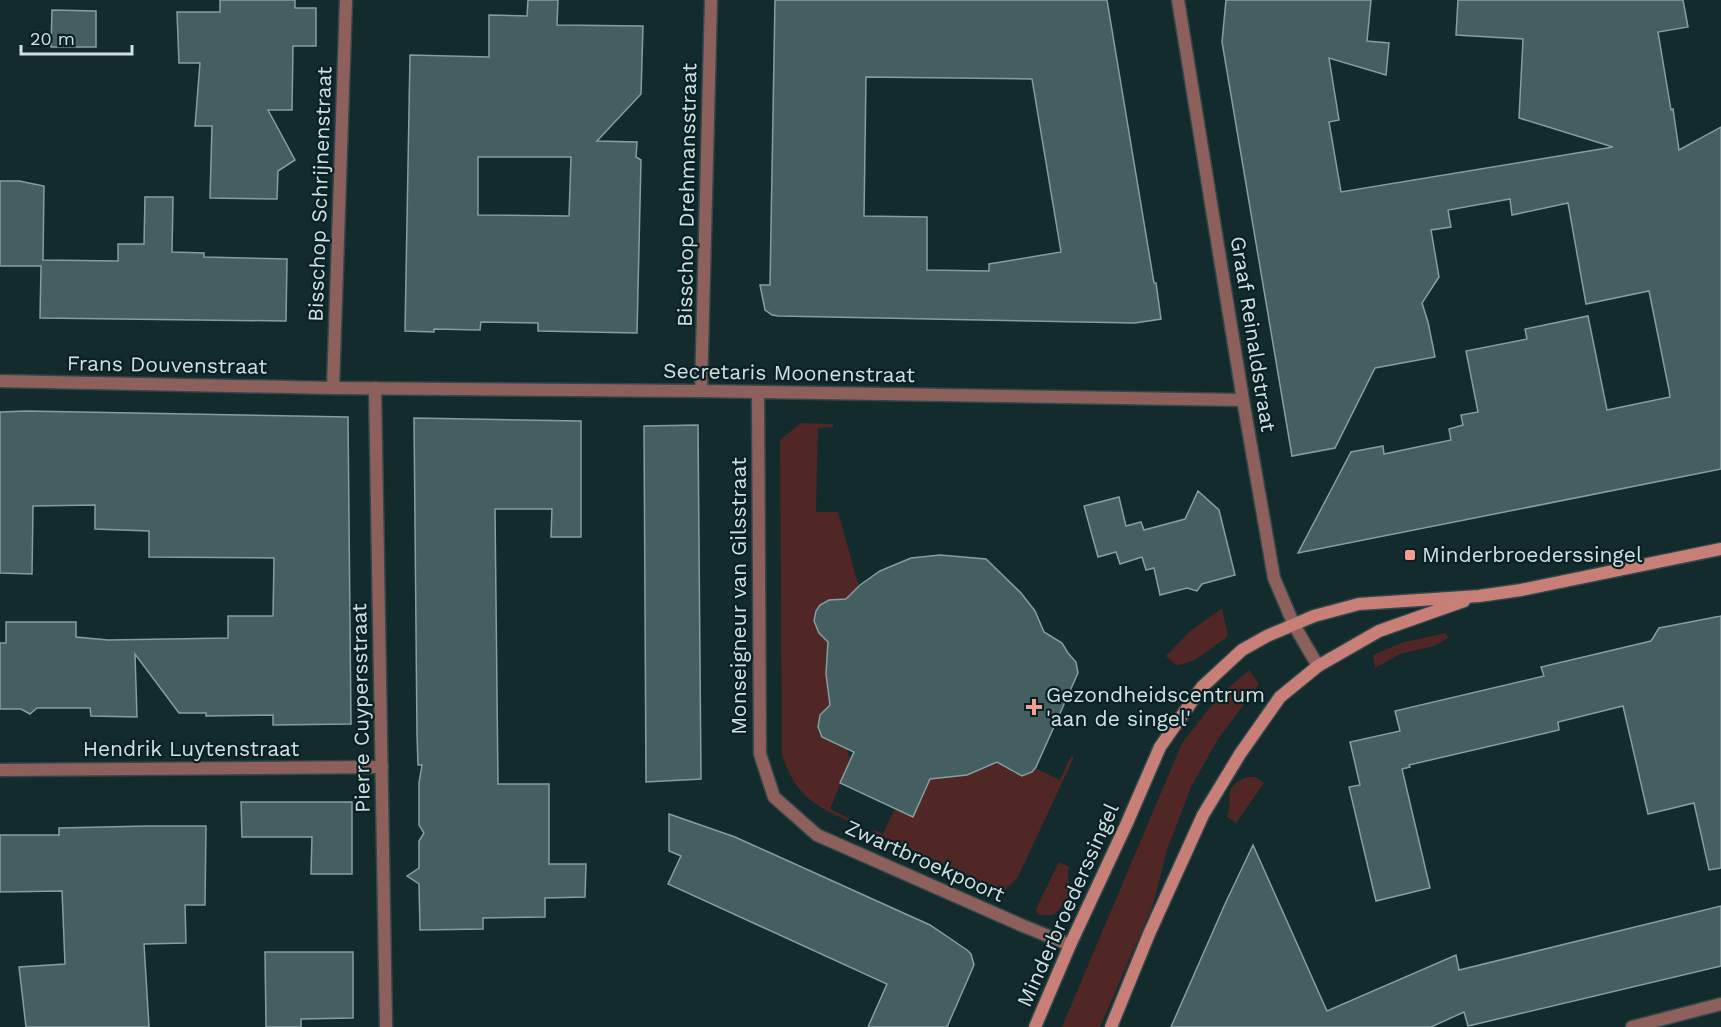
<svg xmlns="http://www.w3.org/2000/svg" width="1721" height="1027" font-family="'Work Sans',sans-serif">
<rect width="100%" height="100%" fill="#132b2d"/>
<!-- green -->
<g fill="#502724">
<path d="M801,423L833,424V427L818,428L816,512H838L859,587L846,601C818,591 801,626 828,640C825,664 826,684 833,707C822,711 810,726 823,737C830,742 841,746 849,750L848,755L851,758L830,809L854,821L853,823C816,807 794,795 782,754L780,440Z"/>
<path d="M1222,608L1228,636C1212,647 1196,664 1176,665L1166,656L1189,632Z"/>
<polygon points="1446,633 1448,638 1434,646 1400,654 1375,668 1373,655 1404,642"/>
<polygon points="1249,670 1259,684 1218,739 1191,787 1167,850 1153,905 1100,1027 1062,1027 1182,743 1218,697"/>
<path d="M1071,756L1074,757L1018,877L1004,891L872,832L875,830L883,834L895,808L913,816L931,778C956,779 980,773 1002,758L1014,773L1025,775L1035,768L1060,780Z"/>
<path d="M1247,777H1255L1264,783L1236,823L1227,817C1235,798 1219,789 1247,777Z"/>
<path d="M1059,862L1069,867C1066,876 1070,882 1069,891C1069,902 1060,908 1053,915H1038L1036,909Z"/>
</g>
<!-- building -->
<g fill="#455e60" stroke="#849fa1" stroke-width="1.5" fill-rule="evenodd">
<polygon points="220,0 295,0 295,8 316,8 316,46 293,46 292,110 268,110 295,160 278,171 277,199 210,198 212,126 195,126 200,63 179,63 177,12 220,12"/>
<path d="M528,0H558L557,25L643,26L641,94L597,141L637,142L636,157L641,160L637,333L538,331V323L481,322L480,330L434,329V332L405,331L410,55L489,57V15L527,16ZM478,157H571L569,216L478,215Z"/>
<path d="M775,0H1107L1154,283H1156L1161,319L1135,323L778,316L772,315L765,310L760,285H770ZM866,77L1032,79L1061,252L989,264V271L927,270V217L864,216Z"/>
<polygon points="1226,0 1371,0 1367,41 1389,43 1386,75 1329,58 1339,120 1329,122 1341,192 1613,147 1519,118 1523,39 1456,35 1458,0 1683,0 1688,27 1658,32 1671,110 1673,109 1679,150 1721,127 1721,469 1298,553 1351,452 1383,446 1384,454 1451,440 1449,429 1463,425 1461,415 1478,412 1466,351 1527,339 1525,329 1588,316 1607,410 1670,397 1669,390 1649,291 1586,304 1568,203 1512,215 1510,199 1448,210 1451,227 1431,230 1439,277 1422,303 1428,322 1435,357 1375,368 1335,448 1292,456 1222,42"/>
<polygon points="52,10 96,11 96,47 51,47"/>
<polygon points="0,181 19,181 44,186 43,260 118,261 118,244 144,244 145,197 173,197 172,252 204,253 204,257 287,259 286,321 40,318 41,266 0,266"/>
<polygon points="26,411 348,417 351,724 273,725 273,715 206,716 206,713 179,713 135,654 137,717 91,716 90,708 37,708 30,714 21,709 0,709 0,643 6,643 6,622 76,622 76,637 108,640 228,638 228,616 273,616 274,558 149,557 149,531 95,529 95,505 33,506 32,574 0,573 0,412"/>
<polygon points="414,418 581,421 581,537 551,537 552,509 495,509 498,784 549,784 549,864 586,864 585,897 545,898 545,917 483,918 483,929 420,930 419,884 407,876 419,868 419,841 424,833 419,825 419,783 422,765 418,765 417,734"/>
<polygon points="698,425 701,779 646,782 644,426"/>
<polygon points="1198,491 1219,510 1235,575 1202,584 1197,591 1187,588 1160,595 1154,568 1146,570 1142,557 1120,564 1116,552 1098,557 1084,506 1119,497 1126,526 1141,522 1144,530 1185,519"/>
<polygon points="940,555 986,559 1021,593 1035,611 1044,632 1062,643 1068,653 1076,662 1078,673 1036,767 1032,772 1022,776 997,762 967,775 930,779 913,817 840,783 854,752 822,737 818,727 820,715 830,705 826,674 828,642 819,633 814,621 816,611 820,605 829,600 846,599 860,585 880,571 911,558"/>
<polygon points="1721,616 1721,868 1709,870 1694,803 1648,814 1623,706 1558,722 1559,730 1409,765 1410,767 1402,769 1430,888 1376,901 1349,787 1360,785 1350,742 1400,731 1395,711 1544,676 1541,667 1651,641 1659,628"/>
<polygon points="241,802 352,802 352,874 311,874 312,837 242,837"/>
<polygon points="669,814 735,837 930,925 967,950 971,954 974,965 947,1027 868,1027 887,984 668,884 681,856 669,851"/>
<polygon points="147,826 206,826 205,905 185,905 186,943 144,944 149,1027 26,1027 19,967 65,964 62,891 0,892 0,835 59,835 59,828"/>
<polygon points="1253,845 1327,1011 1456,955 1459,970 1721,906 1721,966 1468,1026 1464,1012 1431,1027 1171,1027 1225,904"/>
<polygon points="265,952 353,952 353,1018 301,1019 301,1027 266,1027"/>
</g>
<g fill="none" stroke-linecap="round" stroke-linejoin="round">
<defs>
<g id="minor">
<polyline points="1178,0 1243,400 1274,578 1294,625 1318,666"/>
<polyline points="0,381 333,388 701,391 1243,400"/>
<polyline points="333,388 346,0"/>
<polyline points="375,388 386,1027"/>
<polyline points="701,391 711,0"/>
<polyline points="758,392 760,754 774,797 817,835 1021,925 1070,945"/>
<polyline points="0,770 382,767"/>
<polyline points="1632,1027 1721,1004"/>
</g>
<g id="secondary">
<polyline points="1035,1027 1070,945 1127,823 1160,747 1202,687 1242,650 1267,636 1314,616 1359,604 1479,596 1521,590 1721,549"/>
<polyline points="1111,1027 1149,934 1203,815 1240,754 1280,697 1318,666 1379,631 1464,601"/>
</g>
</defs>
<!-- minor casing -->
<use href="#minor" stroke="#32484a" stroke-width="15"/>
<!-- secondary casing -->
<use href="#secondary" stroke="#32484a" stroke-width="15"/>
<!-- minor -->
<use href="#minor" stroke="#8d605b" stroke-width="12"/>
<!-- secondary -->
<use href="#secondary" stroke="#c77f78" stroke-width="12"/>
</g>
<!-- markers -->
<g fill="#f59c93" stroke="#092124" stroke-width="2">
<rect x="1404" y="549" width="12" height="12" rx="3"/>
<path d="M1031 698h6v6h6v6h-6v6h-6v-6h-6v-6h6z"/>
</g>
<g text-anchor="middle" stroke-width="4.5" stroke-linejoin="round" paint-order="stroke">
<!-- street labels -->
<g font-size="21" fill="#d2e0e1" stroke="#092124">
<text transform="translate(320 194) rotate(-88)" y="7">Bisschop Schrijnenstraat</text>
<text transform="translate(687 195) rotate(-89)" y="7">Bisschop Drehmansstraat</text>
<text transform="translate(1253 334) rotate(81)" y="7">Graaf Reinaldstraat</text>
<text transform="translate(167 365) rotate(1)" y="7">Frans Douvenstraat</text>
<text transform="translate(789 373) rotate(1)" y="7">Secretaris Moonenstraat</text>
<text transform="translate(739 596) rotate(-90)" y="7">Monseigneur van Gilsstraat</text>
<text transform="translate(361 708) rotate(-91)" y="7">Pierre Cuypersstraat</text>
<text x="191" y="756">Hendrik Luytenstraat</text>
<text transform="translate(925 861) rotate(24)" y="7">Zwartbroekpoort</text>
<text transform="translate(1068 905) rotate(-66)" y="7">Minderbroederssingel</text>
</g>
<!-- poi labels -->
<g font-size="21" fill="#d2e0e1" stroke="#092124" text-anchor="start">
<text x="1422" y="562">Minderbroederssingel</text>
<text x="1046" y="702">Gezondheidscentrum<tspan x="1046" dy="24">'aan de singel'</tspan></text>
</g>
</g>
<!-- scale -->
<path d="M21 45v9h111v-9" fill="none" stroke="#d2e0e1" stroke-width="3"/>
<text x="30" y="45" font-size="18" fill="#d2e0e1" stroke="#092124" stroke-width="4.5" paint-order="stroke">20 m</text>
</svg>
